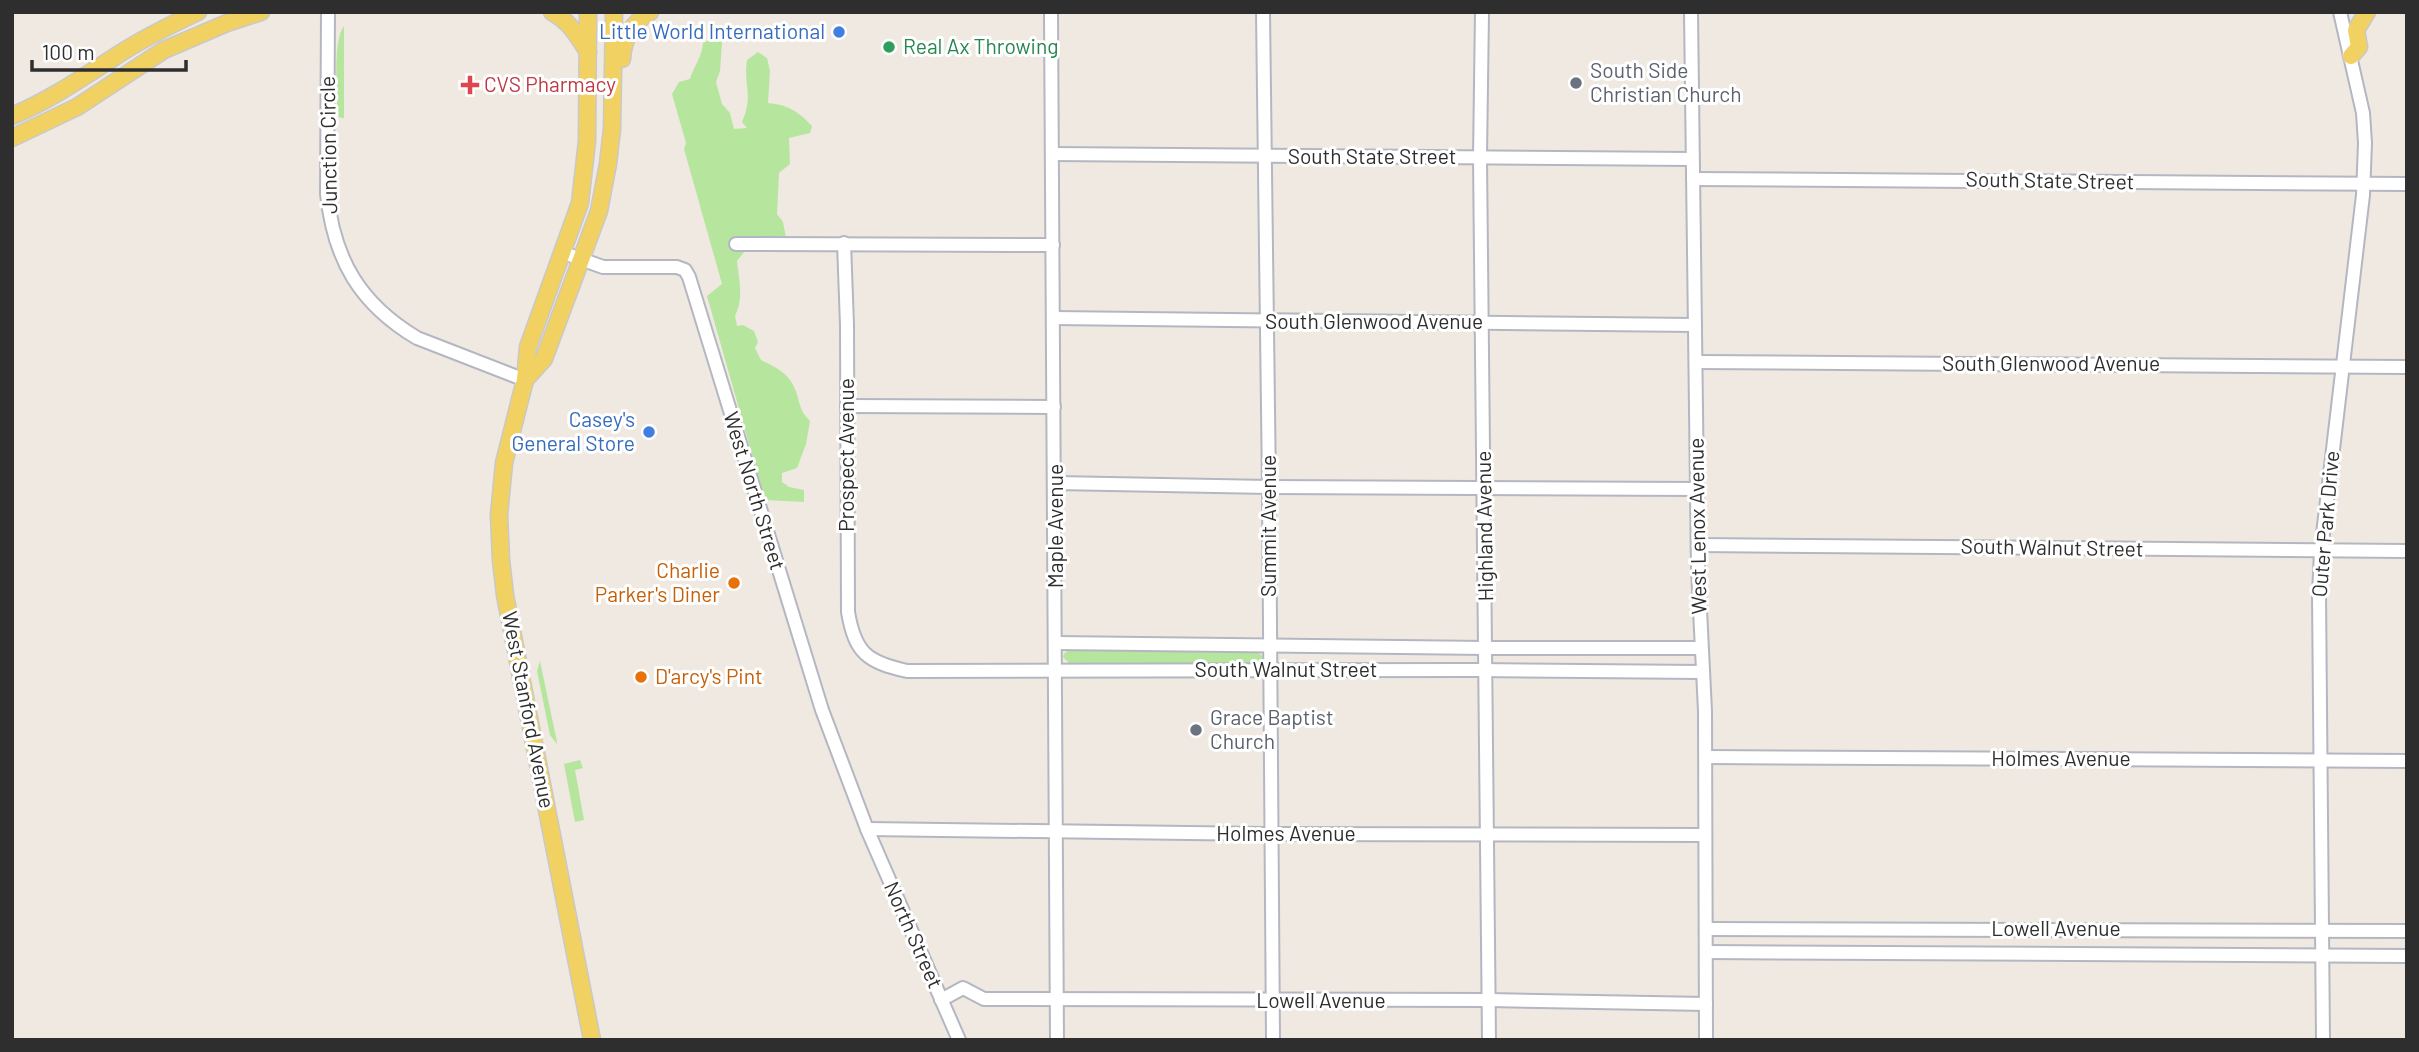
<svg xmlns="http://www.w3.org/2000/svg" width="2419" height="1052" font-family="Barlow,sans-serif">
<rect width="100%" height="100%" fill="#efe9e1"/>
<!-- green -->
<g fill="#b6e59e">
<path d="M344,26V118H341L337,115C338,93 332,42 344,26Z"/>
<path d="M715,38L722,42L720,71L716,82L722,104L730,113L734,129L747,128L742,122C754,94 743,86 747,60L758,52L767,58L770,71L768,103C788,105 798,111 812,126L810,133L789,138L790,164L779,173L777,214L783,222L786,238L752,242L737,261C739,280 744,298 735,316L737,326L743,325L754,331L758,342L755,348L761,360C773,366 787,372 793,385C801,400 797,408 810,421L806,444L797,468L782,473V482L789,487L804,490V502L765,500L707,296L722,284L684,149L686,143L672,94L679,82L690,79C694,66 702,57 703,43Z"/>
<polygon points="1071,648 1256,650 1263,657 1258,666 1071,665 1063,657 1064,654"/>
<polygon points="540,661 557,742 557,744 550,735 537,671"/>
<polygon points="580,760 583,768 575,770 584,820 575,822 564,764"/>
</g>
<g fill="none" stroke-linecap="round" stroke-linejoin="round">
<defs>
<g id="minor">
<path d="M328,12L327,194C334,260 360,304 417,338L525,380"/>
<polyline points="1051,12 1057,1040"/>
<polyline points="1263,12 1269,487 1273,1040"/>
<polyline points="1482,12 1480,157 1489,1040"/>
<polyline points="1691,12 1698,569 1705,711 1706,1040"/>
<polyline points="1052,154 1692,159"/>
<polyline points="1693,179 2407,184"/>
<path d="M844,243L847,325L848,612C855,653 867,662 907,671L1477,670L1703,672"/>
<polyline points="736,244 1053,245"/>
<polyline points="564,253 603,267 677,267 685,270 689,277 822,710 867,829 959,1040"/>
<polyline points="1053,318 1695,325"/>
<polyline points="1696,362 2407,367"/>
<polyline points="847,406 1054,407"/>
<polyline points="1056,483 1269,487 1697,489"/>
<polyline points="1698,545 2407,551"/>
<polyline points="1056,643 1486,648 1701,648"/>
<polyline points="1706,757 2407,761"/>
<polyline points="867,829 1265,834 1705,835"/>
<polyline points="1706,929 2407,931"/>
<polyline points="1706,952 2407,956"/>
<polyline points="941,1000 963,988 984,999 1489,1000 1706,1004"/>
<polyline points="2323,1040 2319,594 2321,551 2363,195 2365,143 2363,113 2340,12"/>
</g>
<g id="major">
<path d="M552,12C570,22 577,35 588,52"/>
<polyline points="588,12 587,141 580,203 528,347 525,380 504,463 499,515 501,560 505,595 592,1040"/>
<polyline points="2351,56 2359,47 2356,30 2367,12"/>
<path d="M622,59C623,38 632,23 650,12"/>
<path d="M12,116C50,100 82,78 116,56C142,39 170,25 198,12"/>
<polyline points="12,138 77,107 164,50 227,23 261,12"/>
<polyline points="525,380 544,359 599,211 608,164 612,129 614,12"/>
</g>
</defs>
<!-- minor casing -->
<use href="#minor" stroke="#b4b7c1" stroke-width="16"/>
<!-- major casing -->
<use href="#major" stroke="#c9c9c9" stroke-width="19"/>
<!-- minor -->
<use href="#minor" stroke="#fff" stroke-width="12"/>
<!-- major -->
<use href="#major" stroke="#f2d163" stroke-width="16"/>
</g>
<!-- markers -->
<g fill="#3f7fe0" stroke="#fff" stroke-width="2.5">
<circle cx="839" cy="32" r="7"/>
<circle cx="649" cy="432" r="7"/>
</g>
<circle fill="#2e9e5b" stroke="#fff" stroke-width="2.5" cx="889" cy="47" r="7"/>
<g fill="#6b7280" stroke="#fff" stroke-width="2.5">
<circle cx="1576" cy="83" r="7"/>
<circle cx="1196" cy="730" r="7"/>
</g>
<path fill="#e0444e" stroke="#fff" stroke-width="2.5" d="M466.5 74.5h7v7h7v7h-7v7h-7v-7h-7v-7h7z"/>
<g fill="#e8710a" stroke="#fff" stroke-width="2.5">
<circle cx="734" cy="583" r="7"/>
<circle cx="641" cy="677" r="7"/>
</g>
<g text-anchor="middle" stroke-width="6" stroke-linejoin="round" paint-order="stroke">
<!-- shop labels -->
<g font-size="21" fill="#366cbe" stroke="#fff" text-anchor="end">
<text x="825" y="39">Little World International</text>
<text x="635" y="427">Casey's<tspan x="635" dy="24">General Store</tspan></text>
</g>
<!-- leisure labels -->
<g font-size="21" fill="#27864d" stroke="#fff" text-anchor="start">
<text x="903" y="54">Real Ax Throwing</text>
</g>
<!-- worship labels -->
<g font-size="21" fill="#5b616d" stroke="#fff" text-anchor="start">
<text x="1590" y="78">South Side<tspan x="1590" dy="24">Christian Church</tspan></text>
<text x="1210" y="725">Grace Baptist<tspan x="1210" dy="24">Church</tspan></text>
</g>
<!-- health labels -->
<g font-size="21" fill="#be3a42" stroke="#fff" text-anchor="start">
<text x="484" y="92">CVS Pharmacy</text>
</g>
<!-- street labels -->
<g font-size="21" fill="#2e2e2e" stroke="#fff">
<text transform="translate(329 145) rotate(-91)" y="7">Junction Circle</text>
<text x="1372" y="164">South State Street</text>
<text transform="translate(2050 181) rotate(1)" y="7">South State Street</text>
<text x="1374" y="329">South Glenwood Avenue</text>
<text x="2051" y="371">South Glenwood Avenue</text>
<text transform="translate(847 455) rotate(-90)" y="7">Prospect Avenue</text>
<text transform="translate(754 491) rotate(73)" y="7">West North Street</text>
<text transform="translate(2326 524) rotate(-85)" y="7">Outer Park Drive</text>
<text transform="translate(1056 526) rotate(-90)" y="7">Maple Avenue</text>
<text transform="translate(1269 526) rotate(-90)" y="7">Summit Avenue</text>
<text transform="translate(1485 526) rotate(-91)" y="7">Highland Avenue</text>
<text transform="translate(1698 526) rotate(-91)" y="7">West Lenox Avenue</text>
<text transform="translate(2052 548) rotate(1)" y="7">South Walnut Street</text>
<text x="1286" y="677">South Walnut Street</text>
<text transform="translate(528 710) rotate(79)" y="7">West Stanford Avenue</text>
<text x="2061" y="766">Holmes Avenue</text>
<text x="1286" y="841">Holmes Avenue</text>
<text x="2056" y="936">Lowell Avenue</text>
<text transform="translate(913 935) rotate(66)" y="7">North Street</text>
<text x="1321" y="1008">Lowell Avenue</text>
</g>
<!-- food labels -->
<g font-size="21" fill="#c56008" stroke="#fff" text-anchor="end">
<text x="720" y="578">Charlie<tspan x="720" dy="24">Parker's Diner</tspan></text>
<text x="655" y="684" text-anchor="start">D'arcy's Pint</text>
</g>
</g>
<!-- border -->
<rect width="2419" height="1052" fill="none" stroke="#2e2e2e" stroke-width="28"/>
<!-- scale -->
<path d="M32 60v10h154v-10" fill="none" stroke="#2e2e2e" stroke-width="3.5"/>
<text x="42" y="60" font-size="21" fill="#2e2e2e" stroke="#ffffff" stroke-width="5" paint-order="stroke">100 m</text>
</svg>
